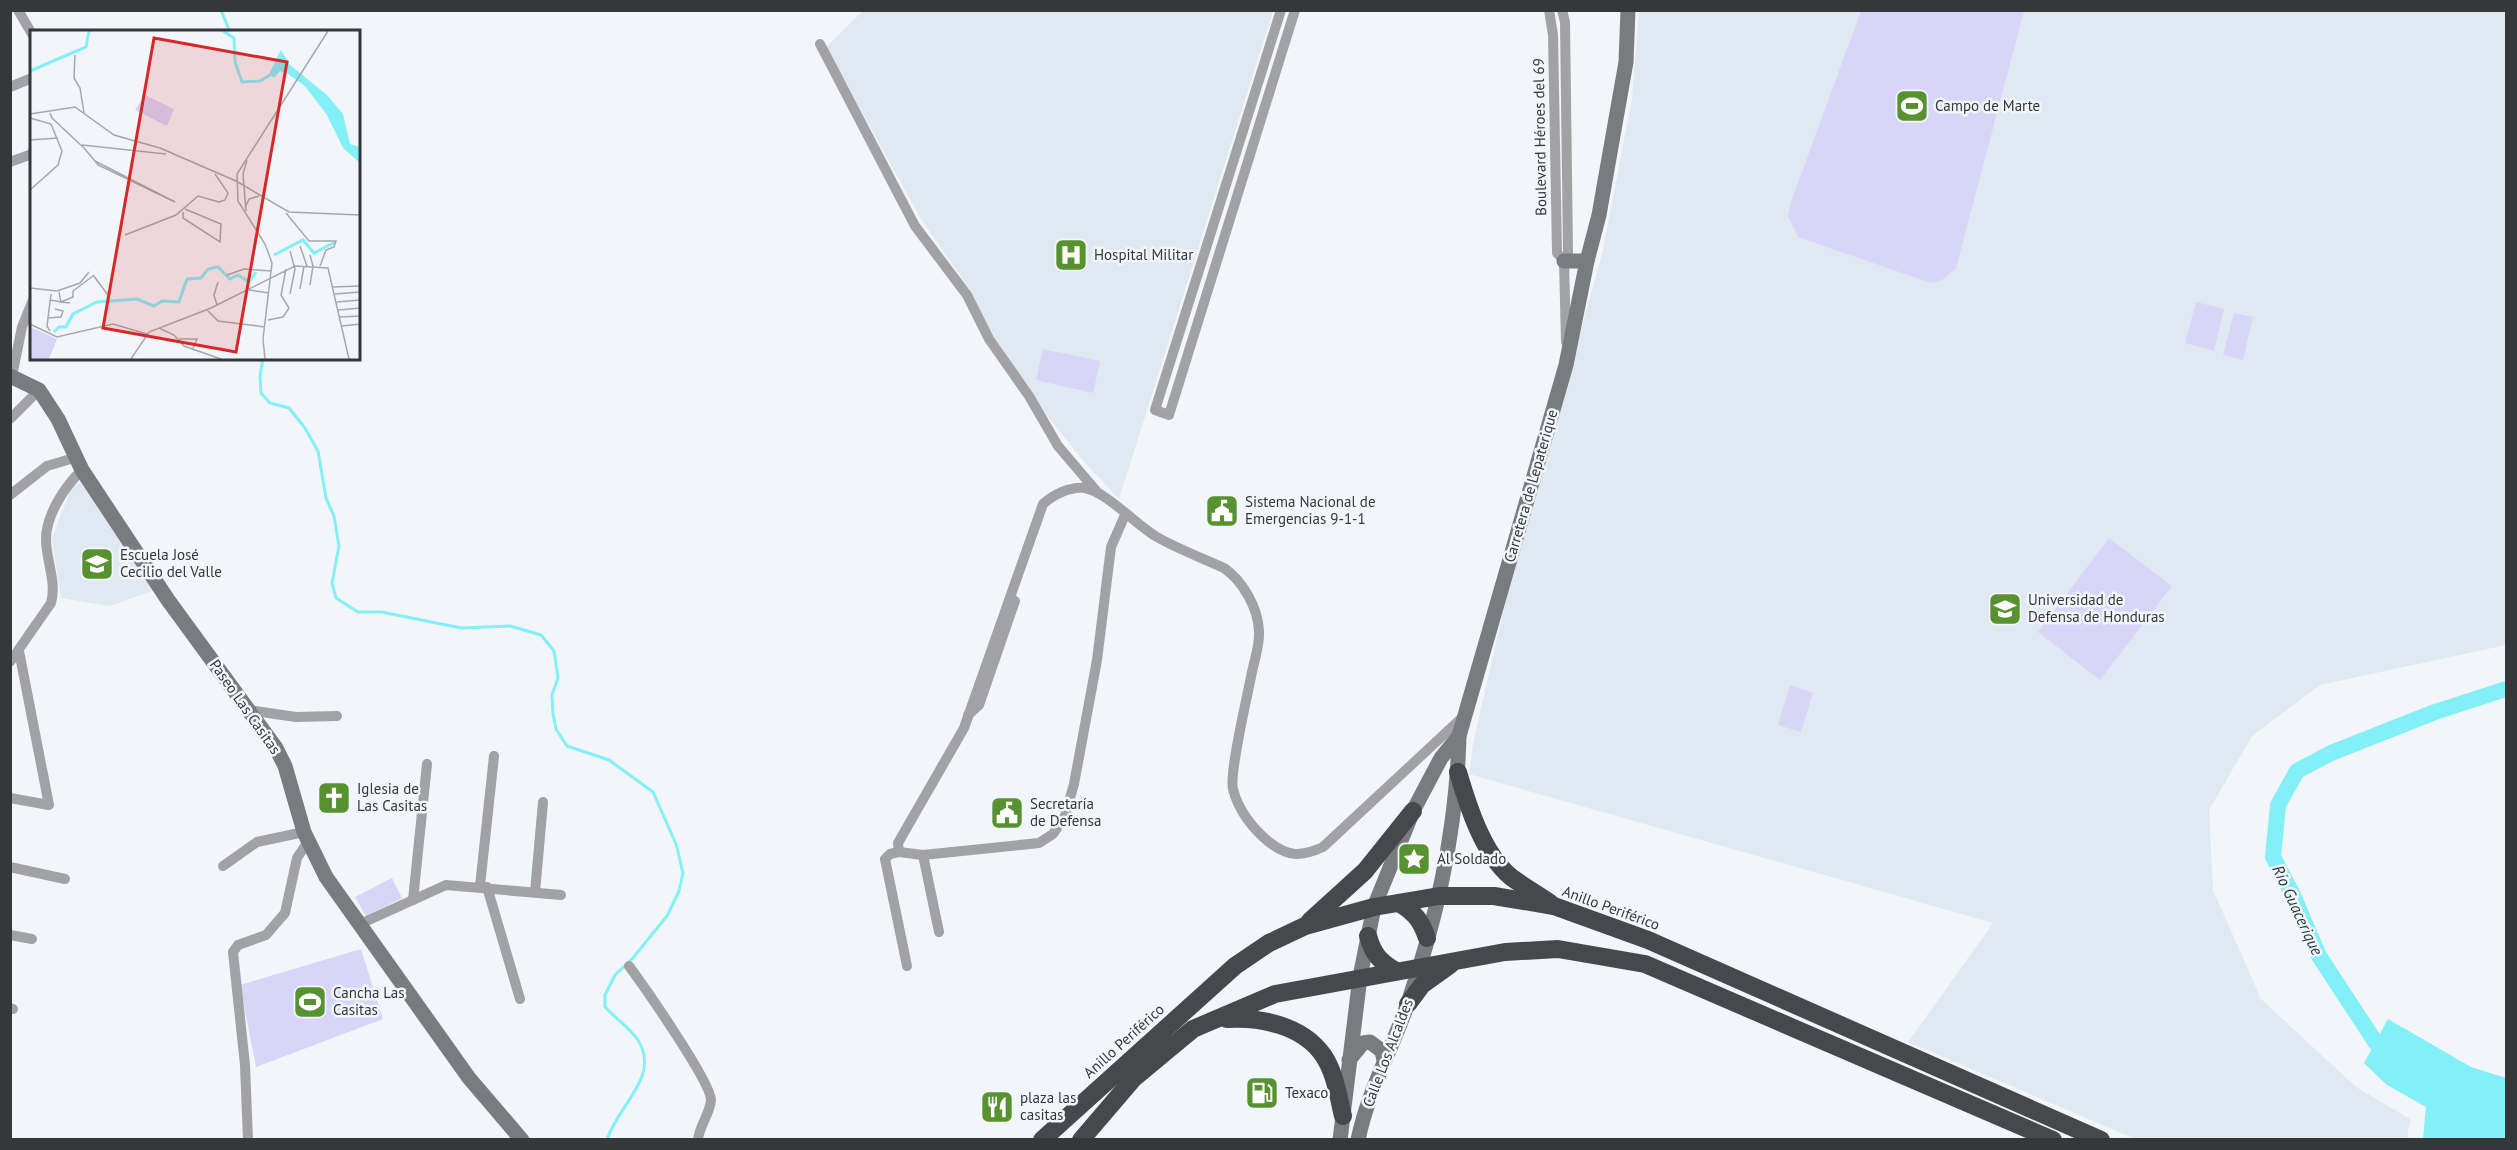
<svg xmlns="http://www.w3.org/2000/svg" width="2517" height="1150" font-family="'PT Sans',sans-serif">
<rect width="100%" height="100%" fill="#f2f5f9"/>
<!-- built -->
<g fill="#e0e9f2">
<polygon points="863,11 1273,11 1119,499 1084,462 1049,418 992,335 971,291 921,219 826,47"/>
<polygon points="1639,11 2506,11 2506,645 2320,685 2252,736 2209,810 2213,890 2261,999 2356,1087 2410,1119 2407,1139 2135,1139 1908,1042 1993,923 1469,774 1473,744 1512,573 1602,255 1632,98"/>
<polygon points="84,480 155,590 110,606 61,598 52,538 71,489"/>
</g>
<!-- green -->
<g fill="#d9d5f8">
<polygon points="1861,11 2024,11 1956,268 1942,280 1931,283 1798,237 1788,216 1791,202"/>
<polygon points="2196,302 2224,309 2214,351 2185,343"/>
<polygon points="2234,313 2253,317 2243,360 2223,355"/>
<polygon points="1043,349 1100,361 1093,393 1036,380"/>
<polygon points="2109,538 2172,586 2100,680 2038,632"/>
<polygon points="1790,685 1813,693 1801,732 1778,725"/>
<polygon points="392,878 402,898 366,916 355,897"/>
<polygon points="361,949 383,1019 256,1067 240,985"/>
</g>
<!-- water -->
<polygon fill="#83f0f8" points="2388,1019 2471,1067 2506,1078 2506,1139 2423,1139 2426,1107 2387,1085 2364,1063"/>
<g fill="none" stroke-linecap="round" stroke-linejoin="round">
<!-- stream -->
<g stroke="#83f0f8" stroke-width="3">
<polyline points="221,10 230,32"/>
<path d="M263,358L260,376L261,393L270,403L289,408L305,428L318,451L326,498L334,516L339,546L332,583L336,598L358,612H382L461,628L510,626L541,635L554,651L558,678L552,695L553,714L556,729L567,746L609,760L653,792L676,844L683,873L679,891L667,916L632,959L615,975L605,995V1007C615,1018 630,1028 638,1040C661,1077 618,1104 607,1140"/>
</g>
<!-- river -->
<polyline stroke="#83f0f8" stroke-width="16" points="2394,1054 2376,1043 2319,956 2292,893 2273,857 2278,805 2297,771 2331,753 2435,712 2506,689"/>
<!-- street -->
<g stroke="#a2a2a4" stroke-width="10">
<polyline points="18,10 32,34"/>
<polyline points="1281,10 1155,410 1169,415 1295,10"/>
<polyline points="1549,10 1553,35 1557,253 1564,261"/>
<polyline points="1562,10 1565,22 1568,252 1564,261 1566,342"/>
<polyline points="820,44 915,226 967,295 989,339 1029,396 1058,446 1098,493"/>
<polyline points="10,87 32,78"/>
<polyline points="10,162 32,154"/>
<polyline points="12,376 22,327 32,302"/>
<polyline points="10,419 39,390"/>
<polyline points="10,495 47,466 74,458"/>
<path d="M1125,515L1111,547L1097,660L1074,784L1065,816L1053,834L1039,843L923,855L899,852L898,843L964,728L1043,504C1053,495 1070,486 1085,488C1107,492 1136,525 1157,537C1178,549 1202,558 1224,568C1243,581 1258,608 1259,631C1260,644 1255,658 1252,672C1248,693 1229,773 1233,789C1238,810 1253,829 1269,842C1288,857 1301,857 1323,847L1465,715"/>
<path d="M10,662L51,603C57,582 46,561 46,539C46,515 65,486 82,470"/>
<polyline points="248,710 296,717 337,716"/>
<polyline points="968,715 979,705 1015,601"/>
<polyline points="10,798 49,805 19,651"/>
<polyline points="899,852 890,854 885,859 907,966"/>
<polyline points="923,855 939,932"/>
<polyline points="223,866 257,842 304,832"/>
<polyline points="10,867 65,879"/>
<polyline points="480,886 494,756"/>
<polyline points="487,887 520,999"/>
<polyline points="535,892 543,802"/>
<polyline points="413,900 427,764"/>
<polyline points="360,924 446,885 561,895"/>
<polyline points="10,935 32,939"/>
<path d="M629,966C643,985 711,1082 711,1100C710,1114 699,1126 698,1140"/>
<polyline points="10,1008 13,1009"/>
<polyline points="248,1140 245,1065 233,952 238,945 266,935 285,913 297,858 309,840"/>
</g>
<!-- secondary -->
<g stroke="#7a7b7e" stroke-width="15">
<polyline points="1564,261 1587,261"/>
<polyline points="10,376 39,390 58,419 82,470 168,600 276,748 285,766 304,832 326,877 469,1078 522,1140"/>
<polyline points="1349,1060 1363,1043 1370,1042 1382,1051 1384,1060"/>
<polyline points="1340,1140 1360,977 1374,907 1413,811 1441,758 1459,736"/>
<path d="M1358,1140C1368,1091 1392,1049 1408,1003C1437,918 1457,825 1459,736L1566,365L1587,261L1599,215L1626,62L1628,10"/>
</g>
<!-- highway -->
<g stroke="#47484c" stroke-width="18">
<path d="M1458,772C1468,806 1483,854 1511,877C1523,886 1537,894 1550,903"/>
<path d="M1399,903C1414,912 1421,920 1427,938"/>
<polyline points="1310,921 1365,871 1413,811"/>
<path d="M1368,936C1373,954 1380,962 1396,971"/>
<polyline points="1408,1004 1422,985 1450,965"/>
<path d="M1227,1019C1260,1017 1302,1025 1323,1055C1335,1072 1338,1096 1343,1116"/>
<polyline points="1042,1140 1235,966 1269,943 1305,926 1374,907 1439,896 1494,896 1554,906 1648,940 2101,1140"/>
<polyline points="1081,1140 1134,1078 1193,1029 1275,994 1505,952 1558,949 1645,964 2053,1140"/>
</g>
</g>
<!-- icons -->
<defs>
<symbol id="stadium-square" viewBox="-11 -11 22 22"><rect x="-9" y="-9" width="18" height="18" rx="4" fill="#58912f" stroke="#f2f5f9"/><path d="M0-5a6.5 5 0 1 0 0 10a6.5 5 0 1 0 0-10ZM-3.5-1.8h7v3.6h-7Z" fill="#fff"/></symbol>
<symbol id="hospital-square" viewBox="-11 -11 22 22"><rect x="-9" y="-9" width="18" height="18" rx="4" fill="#58912f" stroke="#f2f5f9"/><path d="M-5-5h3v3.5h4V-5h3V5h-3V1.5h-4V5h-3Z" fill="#fff"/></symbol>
<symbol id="civic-square" viewBox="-11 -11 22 22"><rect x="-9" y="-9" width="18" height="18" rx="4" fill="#58912f" stroke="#f2f5f9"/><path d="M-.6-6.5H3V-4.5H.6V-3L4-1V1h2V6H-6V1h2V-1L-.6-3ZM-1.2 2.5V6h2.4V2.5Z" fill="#fff"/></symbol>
<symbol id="school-square" viewBox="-11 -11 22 22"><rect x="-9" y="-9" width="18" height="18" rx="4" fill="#58912f" stroke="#f2f5f9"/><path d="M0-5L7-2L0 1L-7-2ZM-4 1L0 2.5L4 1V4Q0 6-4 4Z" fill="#fff"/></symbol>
<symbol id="university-square" viewBox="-11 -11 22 22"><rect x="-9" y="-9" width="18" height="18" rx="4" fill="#58912f" stroke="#f2f5f9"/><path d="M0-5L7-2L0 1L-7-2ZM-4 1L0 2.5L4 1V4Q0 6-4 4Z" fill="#fff"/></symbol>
<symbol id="church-square" viewBox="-11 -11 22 22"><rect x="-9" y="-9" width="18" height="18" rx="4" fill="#58912f" stroke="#f2f5f9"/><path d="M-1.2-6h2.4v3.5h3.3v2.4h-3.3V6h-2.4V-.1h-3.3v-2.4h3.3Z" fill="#fff"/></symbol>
<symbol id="sight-square" viewBox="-11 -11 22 22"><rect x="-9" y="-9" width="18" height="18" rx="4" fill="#58912f" stroke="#f2f5f9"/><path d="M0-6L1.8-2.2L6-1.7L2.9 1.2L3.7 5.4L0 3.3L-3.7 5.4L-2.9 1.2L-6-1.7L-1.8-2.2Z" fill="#fff"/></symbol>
<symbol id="fuel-square" viewBox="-11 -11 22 22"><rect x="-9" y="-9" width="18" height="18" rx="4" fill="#58912f" stroke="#f2f5f9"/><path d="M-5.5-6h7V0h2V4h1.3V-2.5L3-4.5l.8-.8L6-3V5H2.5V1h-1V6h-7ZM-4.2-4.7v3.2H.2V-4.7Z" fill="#fff"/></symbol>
<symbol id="restaurant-square" viewBox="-11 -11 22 22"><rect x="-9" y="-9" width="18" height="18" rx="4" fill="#58912f" stroke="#f2f5f9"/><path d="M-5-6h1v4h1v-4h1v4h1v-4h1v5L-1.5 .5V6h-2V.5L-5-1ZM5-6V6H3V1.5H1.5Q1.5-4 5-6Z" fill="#fff"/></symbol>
</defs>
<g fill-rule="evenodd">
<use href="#stadium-square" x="1893" y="87" width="38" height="38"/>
<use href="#hospital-square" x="1052" y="236" width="38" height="38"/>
<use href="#civic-square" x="1203" y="492" width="38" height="38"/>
<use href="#school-square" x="78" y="545" width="38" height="38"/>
<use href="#university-square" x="1986" y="590" width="38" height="38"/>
<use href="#church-square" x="315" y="779" width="38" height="38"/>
<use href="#civic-square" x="988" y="794" width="38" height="38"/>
<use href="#sight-square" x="1395" y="840" width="38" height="38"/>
<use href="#stadium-square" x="291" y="983" width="38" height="38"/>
<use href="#fuel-square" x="1243" y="1074" width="38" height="38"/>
<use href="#restaurant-square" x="978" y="1088" width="38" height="38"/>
</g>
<g text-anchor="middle" stroke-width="5" stroke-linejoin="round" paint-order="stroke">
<!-- poi labels -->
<g font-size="15" fill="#353738" stroke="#f2f5f9" text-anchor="start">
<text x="1935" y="111">Campo de Marte</text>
<text x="1094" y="260">Hospital Militar</text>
<text x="1245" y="507">Sistema Nacional de<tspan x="1245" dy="17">Emergencias 9-1-1</tspan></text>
<text x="120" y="560">Escuela José<tspan x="120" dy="17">Cecilio del Valle</tspan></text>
<text x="2028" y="605">Universidad de<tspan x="2028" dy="17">Defensa de Honduras</tspan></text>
<text x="357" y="794">Iglesia de<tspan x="357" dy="17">Las Casitas</tspan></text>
<text x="1030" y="809">Secretaría<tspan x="1030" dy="17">de Defensa</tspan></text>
<text x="1437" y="864">Al Soldado</text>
<text x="333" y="998">Cancha Las<tspan x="333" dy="17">Casitas</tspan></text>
<text x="1285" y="1098">Texaco</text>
<text x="1020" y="1103">plaza las<tspan x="1020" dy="17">casitas</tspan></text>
</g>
<!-- street labels -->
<g font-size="15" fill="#353738" stroke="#f2f5f9">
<text transform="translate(1540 137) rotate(-91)" y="5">Boulevard Héroes del 69</text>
<text transform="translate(1531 486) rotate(-74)" y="5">Carretera de Lepaterique</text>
<text transform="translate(245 707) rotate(55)" y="5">Paseo Las Casitas</text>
<text transform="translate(1611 908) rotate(20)" y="5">Anillo Periférico</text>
<text transform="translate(1124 1041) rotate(-42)" y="5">Anillo Periférico</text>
<text transform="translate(1388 1053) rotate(-69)" y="5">Calle Los Alcaldes</text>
</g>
<!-- water labels -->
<g font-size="16" font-style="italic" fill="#1f383a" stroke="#f2f5f9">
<text transform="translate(2298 910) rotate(65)" y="6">Río Guacerique</text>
</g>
</g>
<!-- overview -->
<g transform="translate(30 30)">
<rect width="330" height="330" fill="#f2f5f9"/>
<path d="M115,65L144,79L137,96L105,80ZM0,297L27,309L19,329H0Z" fill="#d9d5f8"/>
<path d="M251,20L260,35L297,65L313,84L320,114L330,117V133L313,118L297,85L275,56L258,44L250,41L244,48L239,44Z" fill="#83f0f8"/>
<path fill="none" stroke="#83f0f8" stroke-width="3" d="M193,1L204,8L205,32L212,52L230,51L245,42M0,41L56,17L59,1M244,225L273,210L284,223L305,212M24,302L29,297H36L43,284L67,272L107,269L124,276L132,271L149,272L157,249L171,248L178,239L188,237L200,249L208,245L219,252L226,242"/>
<path fill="none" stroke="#a6a9ac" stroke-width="1.5" d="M45,25L44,48L50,58L54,83M20,83L22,88L54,118L65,131L68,135L145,172L65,131M0,84L45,77L84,105L130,118L206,151L259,182L330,185M0,88L21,94L32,121L28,135L0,160M0,110L28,108M52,115L136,124M215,178L219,169L229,166M216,181L213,144L217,130M153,182V188L190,212L191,194L155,179M256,183L279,211H306L304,217L296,220L290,236M95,205L146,185L168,166L189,172L195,170L198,163L185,144M270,216L277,236M260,221L265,239L260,264M280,225L283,236L280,255M63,245L78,265M197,245L214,239L241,241M303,257L330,256M0,258L27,261L50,253L59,242M270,259L274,236M219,260L239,263M29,262L31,272L40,273M305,264L330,262M20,270L31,272L43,267V261L63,246M307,272L330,270M187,275L184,265L188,252M177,280L188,291L235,297M308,280L330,278M310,287L330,286M18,288L31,287L33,281L25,279M238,290L253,287L259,278L251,265L256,239M0,294L27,307L83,294L117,304M312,296L330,294M129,298L144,305L154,316L191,329M20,301L17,296L21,264M149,309H167L163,318M101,329L119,302L181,278L265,236L298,238L319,329M235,329L233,309L242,233L235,214L208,171L207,144L298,1"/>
<path fill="#d62828" fill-opacity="0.15" stroke="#d62828" stroke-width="3" d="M124,8L257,32L206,322L73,298Z"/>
<rect width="330" height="330" fill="none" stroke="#353738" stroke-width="3"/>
</g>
<!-- border -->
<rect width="2517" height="1150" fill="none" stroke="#353738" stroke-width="24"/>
</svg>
